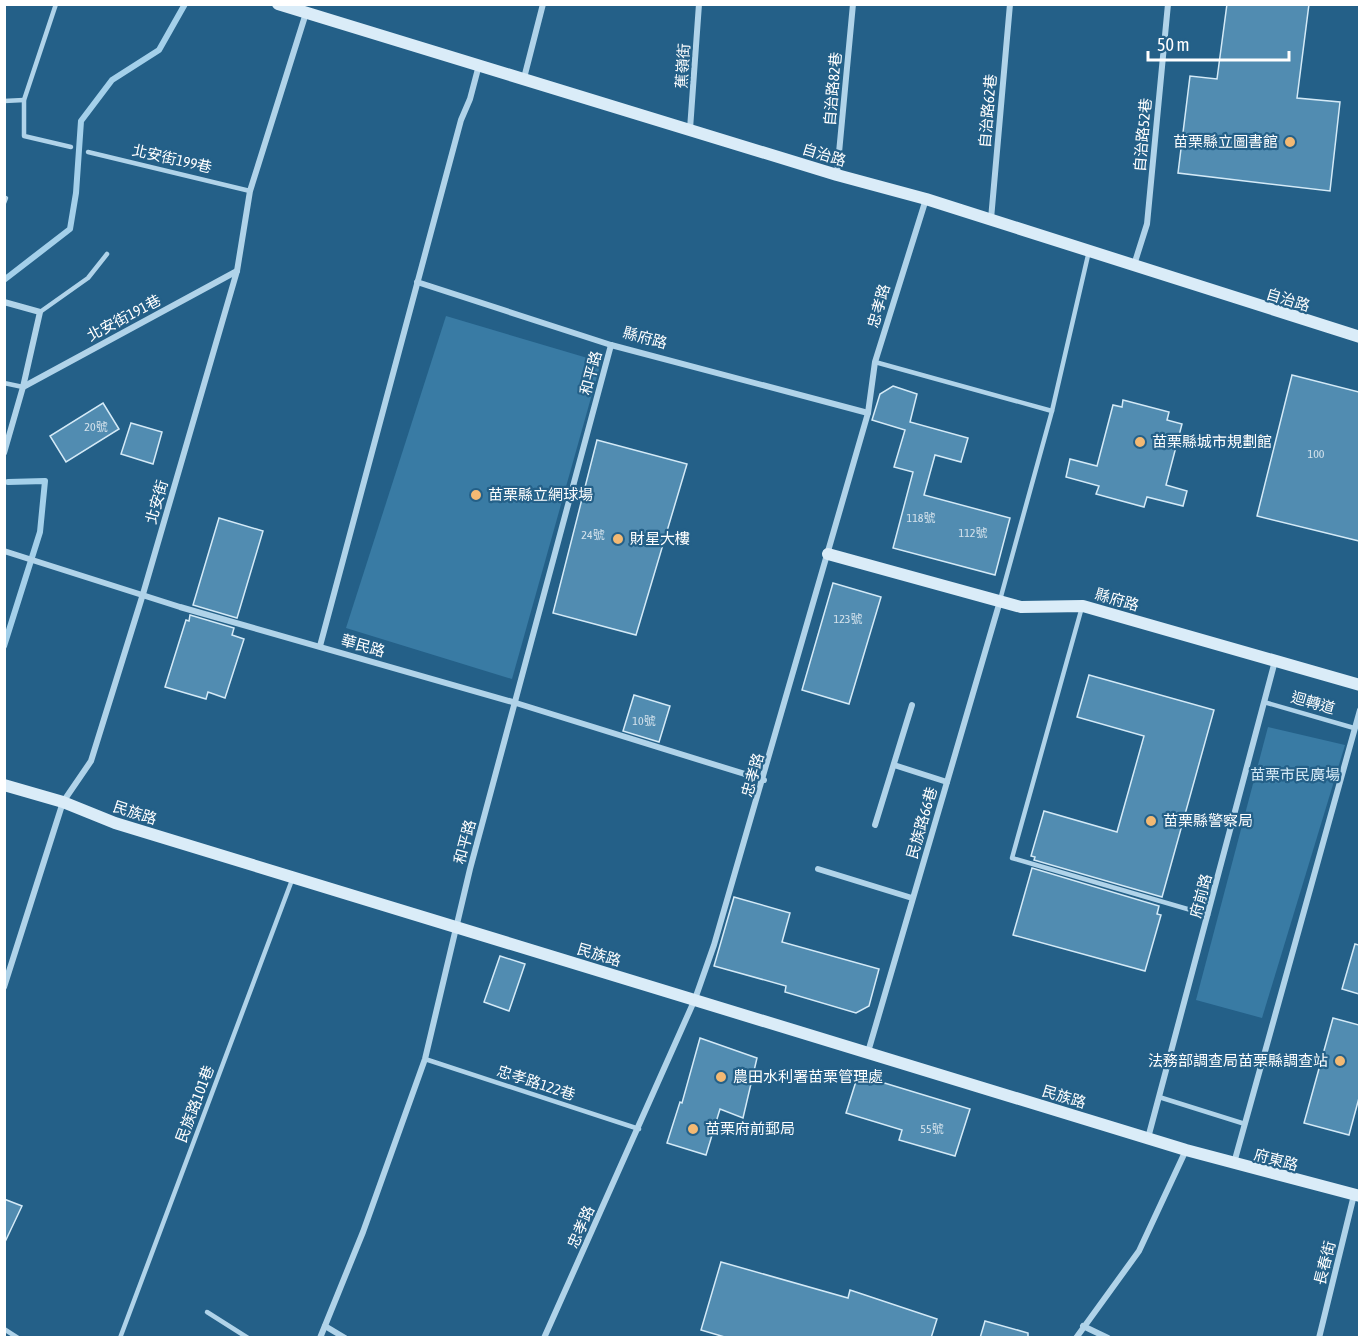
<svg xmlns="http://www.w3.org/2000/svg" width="1364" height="1342" font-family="'Asap Condensed','Noto Sans TC',sans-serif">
<rect width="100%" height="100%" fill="#246088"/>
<!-- green -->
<g fill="#397ba4">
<polygon points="446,316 601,362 512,679 346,628"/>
<polygon points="1268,727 1345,745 1262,1018 1196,1000"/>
</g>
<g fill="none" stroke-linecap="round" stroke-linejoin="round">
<!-- stream -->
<g stroke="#a4d0ea" stroke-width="6">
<polyline points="4,280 70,229 76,193 81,121 112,80 159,50 185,4"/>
<polyline points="4,646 40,532 45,481 8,482"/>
</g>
</g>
<!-- building -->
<g fill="#518cb1" stroke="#d4eaf7" stroke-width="1.5">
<polygon points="1227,4 1309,4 1297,98 1340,102 1330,191 1178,173 1190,76 1217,79"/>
<polygon points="1292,375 1359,392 1359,541 1257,516"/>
<polygon points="893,386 917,394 910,422 968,438 961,462 935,455 924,495 1010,518 995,575 893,548 913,472 894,467 905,430 872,420 880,394"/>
<polygon points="1123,400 1169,412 1167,420 1182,424 1166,485 1187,491 1183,506 1147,497 1144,507 1096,494 1099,486 1066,477 1070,459 1097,466 1113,405 1122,407"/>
<polygon points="103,403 119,429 66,462 50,436"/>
<polygon points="131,423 162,432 153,464 121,454"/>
<polygon points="597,440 687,464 636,635 553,613"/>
<polygon points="219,518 263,531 237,618 193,605"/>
<polygon points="833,583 881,597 849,704 802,690"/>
<polygon points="190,615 234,628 232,635 244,639 225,698 208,692 206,699 165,687 186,620 189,621"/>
<polygon points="1089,675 1214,710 1162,897 1034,860 1035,857 1031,856 1044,811 1117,832 1144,736 1077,717"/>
<polygon points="634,695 670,706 659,742 623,731"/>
<polygon points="1032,868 1159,906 1157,914 1161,915 1145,971 1013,935"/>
<polygon points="734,897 790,913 782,942 879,969 869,1006 856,1013 785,992 786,986 714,966"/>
<polygon points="1355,944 1359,945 1359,994 1342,989"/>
<polygon points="500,956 525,964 509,1011 484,1002"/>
<polygon points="1333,1018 1359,1025 1359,1098 1349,1135 1304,1123"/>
<polygon points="700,1038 757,1058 743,1118 720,1109 706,1155 667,1143 680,1102 682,1103"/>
<polygon points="858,1075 970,1109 955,1156 899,1140 902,1130 846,1113"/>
<polygon points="4,1199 22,1206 4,1244"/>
<polygon points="721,1262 848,1298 850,1290 937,1319 931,1338 728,1338 701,1330"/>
<polygon points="985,1321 1028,1333 1028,1338 980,1338"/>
</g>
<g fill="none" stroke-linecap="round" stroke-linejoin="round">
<!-- lane -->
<g stroke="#b0d3e9" stroke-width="4.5">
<polyline points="56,4 24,100 24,136 71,147"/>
<polyline points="4,101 24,100"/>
<polyline points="88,152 250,191"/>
<polyline points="4,203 6,198"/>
<polyline points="40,312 88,278 107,254"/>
<polyline points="875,362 1052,411"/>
<polyline points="4,383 23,387"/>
<polyline points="1000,600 1052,411 1089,251"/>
<polyline points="1082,607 1012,858 1208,915"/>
<polyline points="1264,702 1354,728"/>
<polyline points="425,1059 639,1129"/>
<polyline points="1159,1097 1245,1124"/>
<polyline points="207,1312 248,1338"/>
<polyline points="4,1329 18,1338"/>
<polyline points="120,1338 292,880"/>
</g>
<!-- street -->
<g stroke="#b0d3e9" stroke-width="6">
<polyline points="524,78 543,4"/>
<polyline points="690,129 699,4"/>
<polyline points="837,174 853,4"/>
<polyline points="991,219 1010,4"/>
<polyline points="1134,265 1147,224 1168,4"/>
<polyline points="417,282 611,345 868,413"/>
<polyline points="4,302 40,312 23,387"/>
<polyline points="4,453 23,387 237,271"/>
<polyline points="4,551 180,607 516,703 764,780"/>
<polyline points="320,646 461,120 470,99 479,65"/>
<polyline points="894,765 947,782"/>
<polyline points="875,825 912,705"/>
<polyline points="818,869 912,898"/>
<polyline points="4,987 63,802 91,761 143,594 237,271 250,191 306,13"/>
<polyline points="868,1052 1000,601"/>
<polyline points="1148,1138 1275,661"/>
<polyline points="1234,1163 1360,710"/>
<polyline points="325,1326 345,1338"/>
<polyline points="1083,1326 1108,1338"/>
<polyline points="320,1338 363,1232 425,1059 470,869 611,345"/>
<polyline points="544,1338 695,999 714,945 868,413 875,362 926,199"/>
<polyline points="1076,1338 1139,1251 1186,1150"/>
<polyline points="1319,1338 1354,1195"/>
</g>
<!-- secondary -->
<g stroke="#daecf8" stroke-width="12">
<polyline points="278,4 837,175 926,199 1360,337"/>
<polyline points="828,554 1021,607 1083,606 1360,685"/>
<polyline points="4,785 63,802 115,823 1186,1150 1360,1196"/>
</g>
</g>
<!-- markers -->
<g fill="#f3b973" stroke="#246088" stroke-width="2">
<circle cx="1290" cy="142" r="6"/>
<circle cx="1140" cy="442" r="6"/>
<circle cx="476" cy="495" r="6"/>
<circle cx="618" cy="539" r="6"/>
<circle cx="1151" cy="821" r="6"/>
<circle cx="1340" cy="1061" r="6"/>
<circle cx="721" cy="1077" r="6"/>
<circle cx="693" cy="1129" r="6"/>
</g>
<g text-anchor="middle" stroke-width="4.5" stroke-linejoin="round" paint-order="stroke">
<!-- number labels -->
<g font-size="12" fill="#d4e2ec">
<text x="96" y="431">20號</text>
<text x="1316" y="458">100</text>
<text x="921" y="522">118號</text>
<text x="973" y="537">112號</text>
<text x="593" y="539">24號</text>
<text x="848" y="623">123號</text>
<text x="644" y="725">10號</text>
<text x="932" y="1133">55號</text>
</g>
<!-- street labels -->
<g font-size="15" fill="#fff" stroke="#246088">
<text transform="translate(683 66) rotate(-86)" y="5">蕉嶺街</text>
<text transform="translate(833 89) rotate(-85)" y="5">自治路82巷</text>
<text transform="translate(988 111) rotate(-85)" y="5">自治路62巷</text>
<text transform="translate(1143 135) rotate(-85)" y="5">自治路52巷</text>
<text transform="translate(824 155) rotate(17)" y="5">自治路</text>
<text transform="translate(172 159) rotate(13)" y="5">北安街199巷</text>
<text transform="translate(1288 300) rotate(17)" y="5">自治路</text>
<text transform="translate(879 306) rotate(-74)" y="5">忠孝路</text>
<text transform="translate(124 318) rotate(-28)" y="5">北安街191巷</text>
<text transform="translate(645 338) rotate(15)" y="5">縣府路</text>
<text transform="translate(591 373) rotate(-75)" y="5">和平路</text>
<text transform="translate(157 502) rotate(-74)" y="5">北安街</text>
<text transform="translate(1117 600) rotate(16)" y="5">縣府路</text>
<text transform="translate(363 646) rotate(16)" y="5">華民路</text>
<text transform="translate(1313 703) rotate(16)" y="5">迴轉道</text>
<text transform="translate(753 775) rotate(-74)" y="5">忠孝路</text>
<text transform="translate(135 813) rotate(18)" y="5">民族路</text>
<text transform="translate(922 823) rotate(-74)" y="5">民族路66巷</text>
<text transform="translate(465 842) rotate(-75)" y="5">和平路</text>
<text transform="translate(1201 896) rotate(-75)" y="5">府前路</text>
<text transform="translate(599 955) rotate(17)" y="5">民族路</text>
<text transform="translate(536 1083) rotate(18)" y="5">忠孝路122巷</text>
<text transform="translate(1064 1097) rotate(17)" y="5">民族路</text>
<text transform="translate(195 1104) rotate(-69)" y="5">民族路101巷</text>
<text transform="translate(1276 1160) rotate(15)" y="5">府東路</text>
<text transform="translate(581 1227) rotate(-66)" y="5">忠孝路</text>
<text transform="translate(1325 1263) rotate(-76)" y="5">長春街</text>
</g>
<!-- poi labels -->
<g font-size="15" fill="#fff" stroke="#246088" text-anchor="start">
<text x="1278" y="147" text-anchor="end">苗栗縣立圖書館</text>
<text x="1152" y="447">苗栗縣城市規劃館</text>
<text x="488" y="500">苗栗縣立網球場</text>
<text x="630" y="544">財星大樓</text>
<text x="1163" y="826">苗栗縣警察局</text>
<text x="1328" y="1066" text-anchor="end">法務部調查局苗栗縣調查站</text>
<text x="733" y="1082">農田水利署苗栗管理處</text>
<text x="705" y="1134">苗栗府前郵局</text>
</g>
<!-- park labels -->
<g font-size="15" fill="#d4eaf7" stroke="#246088">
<text x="1295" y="780">苗栗市民廣場</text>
</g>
</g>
<!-- border -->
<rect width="1364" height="1342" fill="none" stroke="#ffffff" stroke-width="12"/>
<!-- scale -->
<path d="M1148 51v9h141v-9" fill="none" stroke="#ffffff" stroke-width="3"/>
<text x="1157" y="51" font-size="18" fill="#ffffff" stroke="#246088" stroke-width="4.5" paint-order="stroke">50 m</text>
</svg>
